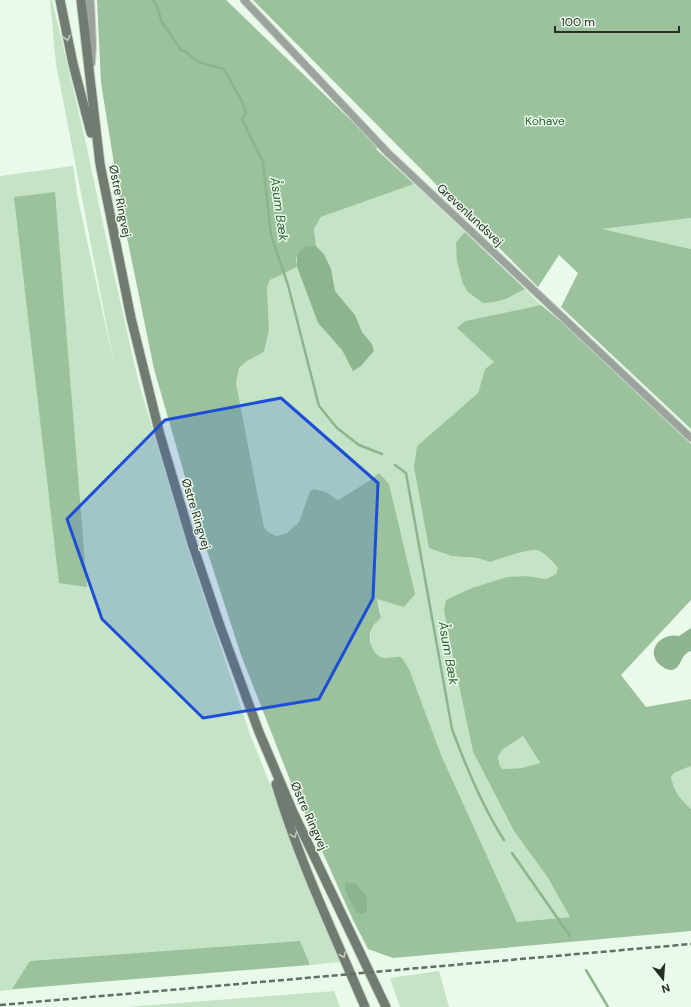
<svg xmlns="http://www.w3.org/2000/svg" width="691" height="1007" font-family="'DM Sans',sans-serif">
<rect width="100%" height="100%" fill="#eafaea"/>
<!-- green -->
<g fill="#c4e4c5">
<polygon points="50,0 52,0 85,139 108,247 138,380 191,559 249,731 340,962 310,965 309,962 305,962 0,991 0,176 73,166 78,199 115,369 56,64"/>
<path d="M414,184L465,232L456,242L506,299L525,289L541,305L465,321L458,328L494,362L485,369L478,393L417,446L452,556L477,558L490,562C498,559 529,549 536,550C544,551 553,562 558,568L556,574L546,579L527,576L444,611L450,643L473,752L514,831L548,878L571,917L517,922L442,757L418,693L397,657C384,660 377,659 371,646C370,641 370,634 371,630C374,624 378,619 381,613L377,598L379,473L369,481L338,500L319,489L310,491L299,522L287,533L277,536L268,532L264,527L236,383L239,368L247,361L264,352L269,330L267,287L270,280L297,267L318,323L342,350L351,366H361L374,351L372,344L362,332L355,315L335,291L324,254L316,246L314,229L321,217Z"/>
<polygon points="691,218 691,249 601,229"/>
<polygon points="523,736 540,764 522,768 503,769 500,766 498,756 502,750"/>
<path d="M691,766V809C680,798 675,793 671,777L674,773Z"/>
<polygon points="439,971 449,1007 400,1007 390,978"/>
<polygon points="334,991 340,1007 128,1007"/>
</g>
<!-- forest -->
<g fill="#9bc29d" fill-rule="evenodd">
<path d="M97,0H226L379,147L376,149L414,184L321,217L314,229L316,246H307L296,258L297,267L270,280L267,287L269,330L264,352L247,361L239,368L236,383L264,527L268,532L277,536L287,533L299,522L310,491C319,486 330,495 338,500L369,481L379,473L389,484L415,594L404,607L377,599L381,618C377,621 373,625 371,630C367,640 373,656 384,658C391,659 396,655 402,658L409,669L442,757L517,922L570,917L548,878L514,831L473,752L450,643L444,611L446,600L472,588L507,577L527,576L546,579L556,574L558,568C553,562 544,551 536,550C529,549 498,559 490,562L477,558L452,556L429,548L414,467L417,446L478,393L485,369L494,362L457,328L465,321L541,305L571,330L691,444V600L621,675L646,707L691,699V766L674,773L671,777C675,793 680,798 691,809V931L393,958L368,949L353,920L290,780L241,655L200,529L154,369L122,213L101,83ZM523,736L540,763L522,768L503,769L500,766L498,757L502,750Z"/>
<polygon points="253,0 691,0 691,218 602,229 691,249 691,429 561,307 578,273 559,255 538,287"/>
<polygon points="55,192 87,587 59,583 14,197"/>
<polygon points="465,232 525,289 506,299 494,302 483,303 468,292 463,284 457,261 456,242"/>
<polygon points="300,941 310,965 12,989 30,961"/>
</g>
<!-- water -->
<g fill="#8db48f">
<path d="M307,246H316L324,254L331,269L335,291L355,315L362,332L372,344L374,351L361,366L353,371L342,350L318,323L297,267C296,256 297,251 307,246Z"/>
<path d="M691,628V651C680,654 682,668 672,670C668,670 665,669 663,667C643,654 659,632 679,636Z"/>
<polygon points="345,882 356,884 367,897 367,912 362,914 356,912 345,890"/>
</g>
<g fill="none" stroke-linecap="round" stroke-linejoin="round">
<!-- stream -->
<g stroke="#8db48f" stroke-width="2.5">
<polyline points="153,0 156,4 162,22 181,50 186,52 198,62 224,69 242,101 246,113 242,119 263,162 271,235 288,285 319,406 337,428 359,445 382,454"/>
<path d="M395,465L406,473L452,729C466,767 482,806 504,840"/>
<polyline points="512,853 570,936"/>
<polyline points="586,970 608,1007"/>
</g>
<defs>
<polyline id="minor" points="244,0 388,153 691,438"/>
<polyline id="tertiary" points="90,0 92,44 91,63"/>
<g id="secondary">
<polyline points="60,0 73,64 91,133"/>
<polyline points="81,0 100,164 131,318 160,435 192,543 220,626 259,732 293,812 386,1007"/>
<path d="M276,784C299,861 334,934 365,1007"/>
</g>
</defs>
<!-- minor casing -->
<use href="#minor" stroke="#c7d5c7" stroke-width="9"/>
<!-- tertiary casing -->
<use href="#tertiary" stroke="#c7d5c7" stroke-width="10"/>
<!-- secondary casing -->
<use href="#secondary" stroke="#c7d5c7" stroke-width="11"/>
<!-- minor -->
<use href="#minor" stroke="#9ca29c" stroke-width="7"/>
<!-- tertiary -->
<use href="#tertiary" stroke="#9ca29c" stroke-width="8"/>
<!-- secondary -->
<use href="#secondary" stroke="#717b71" stroke-width="9"/>
<!-- rail -->
<polyline stroke="#646d64" stroke-width="2.5" stroke-dasharray="6 3" stroke-linecap="butt" points="0,1005 691,944"/>
</g>
<!-- one-way arrows -->
<defs><path id="oneway-chevron" d="M-2-3.5L2.5 0L-2 3.5" fill="none" stroke-width="1.6" stroke-linecap="round" stroke-linejoin="round"/></defs>
<g stroke="#c0cec0">
<use href="#oneway-chevron" transform="translate(67 38) rotate(78)"/>
<use href="#oneway-chevron" transform="translate(294 835) rotate(69)"/>
<use href="#oneway-chevron" transform="translate(343 955) rotate(67)"/>
</g>
<!-- marked area -->
<path fill="#1d4ed8" fill-opacity="0.2" stroke="#1d4ed8" stroke-width="3" stroke-linejoin="round" d="M281,398L378,483L373,598L319,699L203,718L102,619L67,519L165,420Z"/>
<g text-anchor="middle" stroke-width="3" stroke-linejoin="round" paint-order="stroke">
<!-- park labels -->
<g font-size="12" fill="#2d6433" stroke="#eafaea">
<text x="545" y="125">Kohave</text>
</g>
<!-- street labels -->
<g font-size="12" fill="#272d27" stroke="#eafaea">
<text transform="translate(120 201) rotate(79)" y="4">Østre Ringvej</text>
<text transform="translate(470 215) rotate(43)" y="4">Grevenlundsvej</text>
<text transform="translate(196 514) rotate(73)" y="4">Østre Ringvej</text>
<text transform="translate(309 816) rotate(66)" y="4">Østre Ringvej</text>
</g>
<!-- water labels -->
<g font-size="13" font-style="italic" fill="#2f6535" stroke="#eafaea">
<text transform="translate(280 209) rotate(82)" y="5">Åsum Bæk</text>
<text transform="translate(449 653) rotate(80)" y="5">Åsum Bæk</text>
</g>
</g>
<!-- north arrow -->
<g transform="translate(663 979) rotate(163)" stroke="#eafaea" stroke-width="3" paint-order="stroke">
<path d="M0-3L7 15L0 10L-7 15Z" fill="#272d27"/>
<text y="-6" font-size="11" font-weight="bold" text-anchor="middle" fill="#272d27">N</text>
</g>
<!-- scale -->
<path d="M555 26v6h124v-6" fill="none" stroke="#272d27" stroke-width="2"/>
<text x="561" y="26" font-size="12" fill="#272d27" stroke="#eafaea" stroke-width="3" paint-order="stroke">100 m</text>
</svg>
